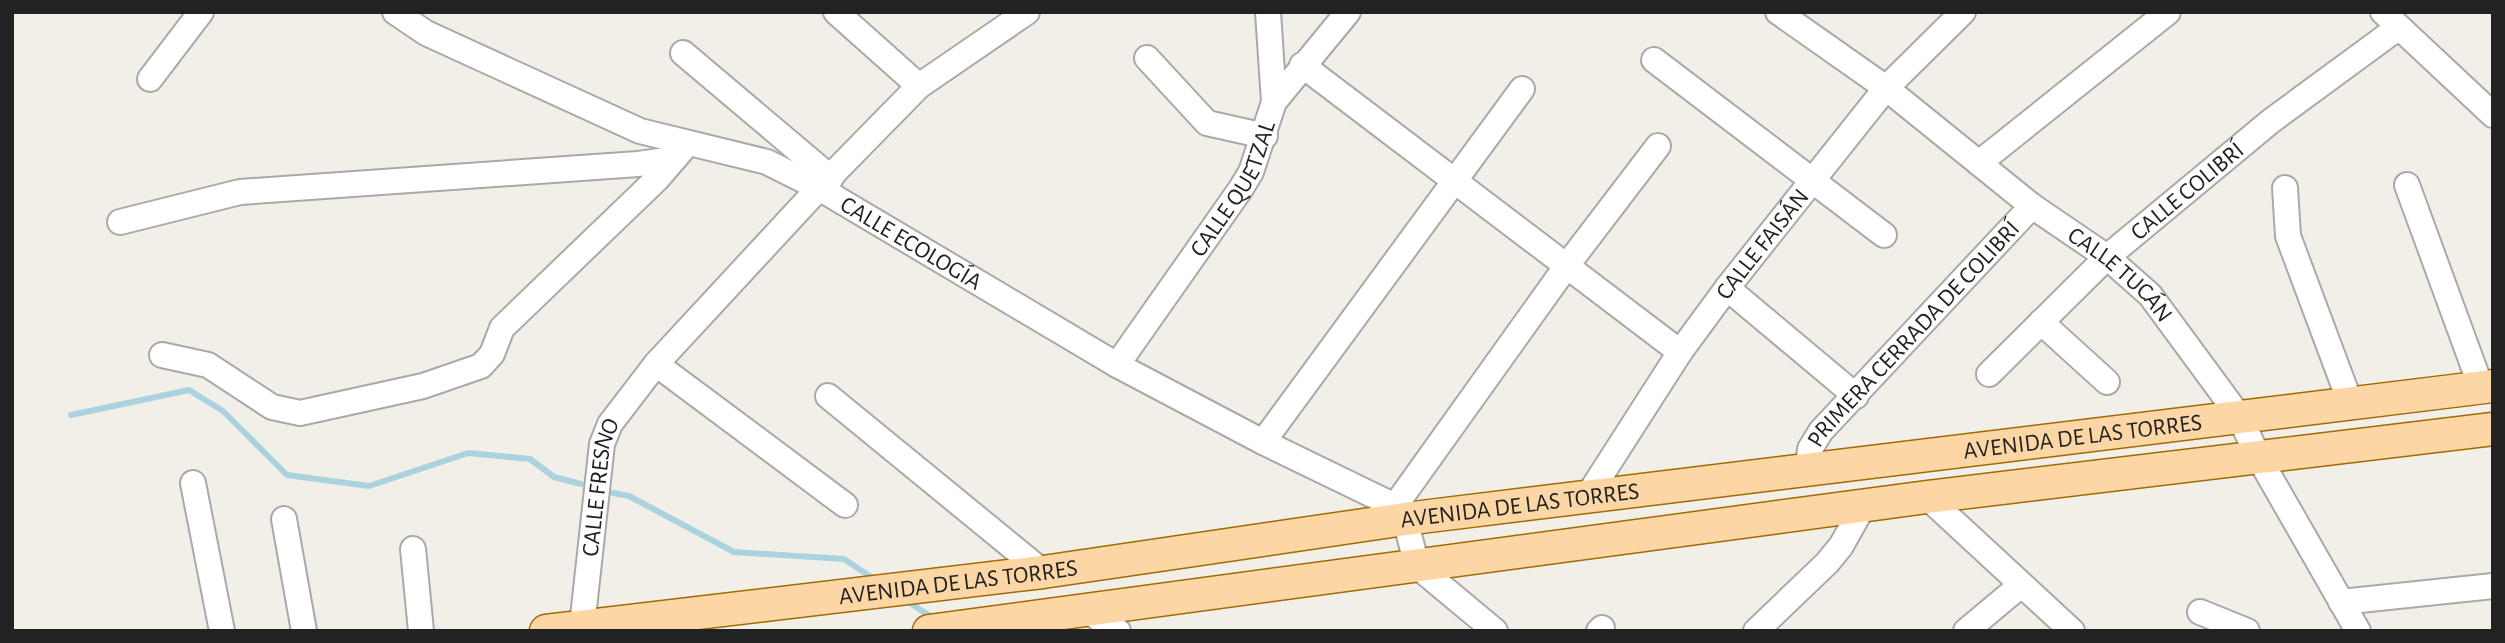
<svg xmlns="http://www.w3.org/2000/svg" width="2505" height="643" font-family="'Alegreya Sans',sans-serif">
<rect width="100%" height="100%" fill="#f2efe9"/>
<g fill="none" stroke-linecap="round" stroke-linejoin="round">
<!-- stream -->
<g stroke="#aad3df" stroke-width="6">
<polyline points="71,415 189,390 223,411 287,475 369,486 468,453 530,459 554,477 581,484"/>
<polyline points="613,493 629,496 734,552 844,559 877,581"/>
<polyline points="904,599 933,618"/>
</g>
<defs>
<g id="minor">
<path id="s1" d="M395,12L426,33L640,131L767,162L819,188L1117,365L1263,442L1395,506L1405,519L1417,566L1495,631"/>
<polyline points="836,12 919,86"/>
<polyline points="1268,12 1274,102"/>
<path id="s2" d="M1778,12L1886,88L2032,206L2107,257L2150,295L2239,416L2259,458L2358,631"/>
<polyline points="2383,12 2493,115"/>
<polyline points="683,53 831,178"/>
<polyline points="1147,58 1207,123 1265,136"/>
<polyline points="1654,60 1884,235"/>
<polyline points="1302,65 1680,352"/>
<polyline points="150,79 201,12"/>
<polyline points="1979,163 2168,12"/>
<polyline points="2407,185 2481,387"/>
<polyline points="2285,188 2288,236 2350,402"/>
<polyline points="120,222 240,192 638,164 674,159"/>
<polyline points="1727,288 1856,396"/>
<polyline points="2041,322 2107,382"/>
<polyline points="162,355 208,365 272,407 300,413 423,386 481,366 492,354 502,328 657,179 688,143"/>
<polyline points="656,364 845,505"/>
<path id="s3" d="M1117,365L1240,190L1251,172L1274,102L1348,12"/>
<path id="s4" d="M1989,374L2107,257L2271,121L2399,27"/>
<polyline points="828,396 1043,572"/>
<polyline points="1263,442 1522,89"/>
<path id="s5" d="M1808,469L1810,449L1821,431L2032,206"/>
<polyline points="193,483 222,631"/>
<path id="s6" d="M1587,497L1680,352L1727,288L1886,88L1963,12"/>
<polyline points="1927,497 2072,631"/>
<polyline points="1395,506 1568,264 1658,146"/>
<polyline points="284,519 304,631"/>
<polyline points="413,549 421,631"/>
<polyline points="2341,602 2493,586"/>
<polyline points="1086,610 1118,631"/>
<polyline points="2200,612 2247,631"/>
<path id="s7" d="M582,626L602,444L610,424L656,364L819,188L919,86L1027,12"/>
<polyline points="1599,631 1602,628"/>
<polyline points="1756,631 1827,563 1841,546 1864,505"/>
<polyline points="1966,631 2021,585"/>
</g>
<g id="major">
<path id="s8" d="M546,631L1043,572L1405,519L2493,386"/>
<polyline points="929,631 1927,497 2493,429"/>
</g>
</defs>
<!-- minor casing -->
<use href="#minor" stroke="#a9a9a9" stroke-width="28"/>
<!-- major casing -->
<use href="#major" stroke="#a06b00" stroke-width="35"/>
<!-- minor -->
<use href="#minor" stroke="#fff" stroke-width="24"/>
<!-- major -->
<use href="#major" stroke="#fcd6a4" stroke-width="32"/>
</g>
<g text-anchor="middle" stroke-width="5" stroke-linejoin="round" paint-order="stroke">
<!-- street labels -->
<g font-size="24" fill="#222" stroke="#fff">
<text dy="8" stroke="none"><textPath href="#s3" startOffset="212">CALLE QUETZAL</textPath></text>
<text dy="8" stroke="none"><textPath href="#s4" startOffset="270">CALLE COLIBRÍ</textPath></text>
<text dy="8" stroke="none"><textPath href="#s1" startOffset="569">CALLE ECOLOGÍA</textPath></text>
<text dy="8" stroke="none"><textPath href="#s6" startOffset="308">CALLE FAISÁN</textPath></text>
<text dy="8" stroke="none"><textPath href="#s2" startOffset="432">CALLE TUCÁN</textPath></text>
<text dy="8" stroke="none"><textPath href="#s5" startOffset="175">PRIMERA CERRADA DE COLIBRÍ</textPath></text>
<text dy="8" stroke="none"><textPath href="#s8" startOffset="1549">AVENIDA DE LAS TORRES</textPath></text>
<text dy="8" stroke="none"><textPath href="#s7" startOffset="140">CALLE FRESNO</textPath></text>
<text dy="8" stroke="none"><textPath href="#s8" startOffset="982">AVENIDA DE LAS TORRES</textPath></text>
<text dy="8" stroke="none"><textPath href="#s8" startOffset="415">AVENIDA DE LAS TORRES</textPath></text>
</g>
</g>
<!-- border -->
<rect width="2505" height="643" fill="none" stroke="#222222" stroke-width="28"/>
</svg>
